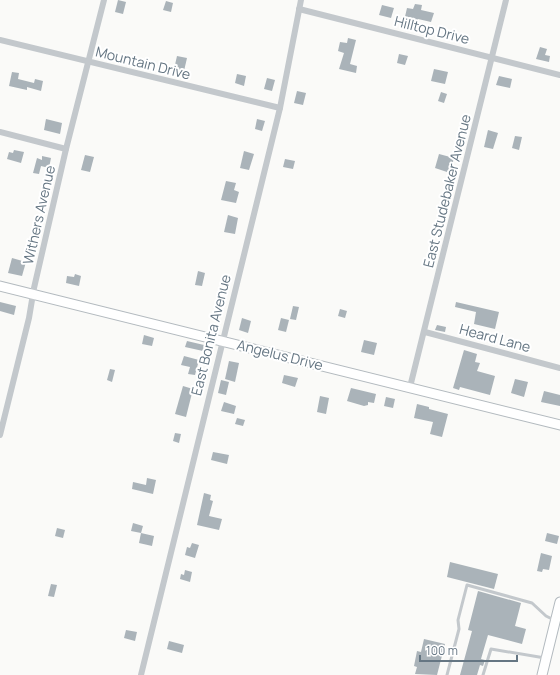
<svg xmlns="http://www.w3.org/2000/svg" width="560" height="675" font-family="Manrope,sans-serif">
<rect width="100%" height="100%" fill="#fafaf8"/>
<!-- building -->
<g fill="#aab3b9">
<polygon points="118,0 126,2 123,14 115,12"/>
<polygon points="166,1 173,3 171,12 163,10"/>
<polygon points="415,4 422,5 421,10 434,13 431,22 418,19 417,25 404,21 407,8 413,9"/>
<polygon points="382,5 394,8 391,18 379,15"/>
<polygon points="348,38 356,40 350,64 357,66 356,73 339,69 344,53 338,51 340,42 347,43"/>
<polygon points="540,47 547,49 545,55 550,56 549,62 536,59"/>
<polygon points="399,54 408,56 405,65 397,63"/>
<polygon points="177,56 187,58 184,71 174,69"/>
<polygon points="434,69 448,72 445,84 431,81"/>
<polygon points="12,72 19,73 18,79 34,83 35,79 43,81 41,91 27,87 27,90 9,86"/>
<polygon points="237,74 246,76 244,86 235,83"/>
<polygon points="499,76 512,79 510,88 496,85"/>
<polygon points="267,78 275,80 272,91 264,89"/>
<polygon points="297,91 306,93 303,105 294,103"/>
<polygon points="441,92 447,94 444,103 438,101"/>
<polygon points="46,119 62,123 60,134 44,130"/>
<polygon points="257,119 265,121 262,131 255,129"/>
<polygon points="488,130 498,133 493,149 484,147"/>
<polygon points="515,136 522,137 519,150 512,148"/>
<polygon points="14,150 24,152 21,163 7,159 9,152 13,153"/>
<polygon points="244,151 254,154 249,170 240,168"/>
<polygon points="439,154 454,158 450,173 435,168"/>
<polygon points="85,155 94,157 90,172 81,170"/>
<polygon points="42,156 51,158 49,168 41,166 39,174 33,173 37,158 42,160"/>
<polygon points="285,159 295,161 293,169 283,167"/>
<polygon points="226,181 236,183 234,190 239,192 236,203 221,200"/>
<polygon points="228,215 238,218 235,234 224,232"/>
<polygon points="12,258 26,262 22,276 8,273"/>
<polygon points="198,271 205,273 202,286 195,285"/>
<polygon points="75,274 81,276 79,286 66,283 67,276 74,277"/>
<polygon points="0,302 16,306 14,315 0,311"/>
<polygon points="456,302 499,312 495,329 474,324 476,312 455,307"/>
<polygon points="293,306 299,307 296,320 290,319"/>
<polygon points="340,309 347,311 345,318 338,316"/>
<polygon points="242,318 251,321 248,333 239,330"/>
<polygon points="281,318 289,320 286,332 278,330"/>
<polygon points="437,325 446,327 445,332 435,330"/>
<polygon points="144,335 154,338 152,346 142,344"/>
<polygon points="364,340 377,343 374,355 361,352"/>
<polygon points="187,341 204,345 203,351 185,347"/>
<polygon points="464,350 477,354 475,362 480,363 477,371 495,376 490,395 460,387 459,390 453,388"/>
<polygon points="184,356 199,360 195,375 188,374 190,367 181,365"/>
<polygon points="229,361 239,363 235,382 225,379"/>
<polygon points="110,369 115,370 112,382 107,380"/>
<polygon points="284,375 298,378 295,387 282,383"/>
<polygon points="515,379 528,382 524,397 511,393"/>
<polygon points="221,380 229,382 226,395 218,393"/>
<polygon points="183,386 193,389 186,417 175,414"/>
<polygon points="351,388 376,394 374,403 368,402 368,405 364,406 347,401"/>
<polygon points="544,391 560,395 560,406 541,402"/>
<polygon points="320,396 329,398 326,414 317,412"/>
<polygon points="386,397 395,399 393,408 384,406"/>
<polygon points="224,402 236,406 234,414 221,411"/>
<polygon points="417,404 429,407 429,409 448,414 442,437 430,434 433,422 414,418"/>
<polygon points="237,418 245,420 243,426 235,424"/>
<polygon points="175,433 181,434 179,443 173,441"/>
<polygon points="213,452 229,455 227,464 211,460"/>
<polygon points="147,478 156,480 153,494 132,489 133,482 146,485"/>
<polygon points="204,493 211,495 210,500 213,501 209,516 222,519 219,530 197,525"/>
<polygon points="133,523 143,526 141,533 131,531"/>
<polygon points="57,528 65,530 63,538 55,536"/>
<polygon points="141,533 154,536 152,546 139,543"/>
<polygon points="547,533 559,536 557,544 545,541"/>
<polygon points="192,543 199,545 195,558 185,555 187,547 190,548"/>
<polygon points="541,553 552,556 549,570 543,569 542,572 537,571"/>
<polygon points="450,562 498,574 494,589 447,577"/>
<polygon points="185,570 192,572 190,582 180,579 181,574 184,575"/>
<polygon points="51,584 57,585 54,597 48,596"/>
<polygon points="478,591 521,603 515,626 526,629 522,644 488,635 481,659 485,660 483,666 480,665 477,675 460,675 472,631 468,630"/>
<polygon points="126,630 137,632 135,641 124,638"/>
<polygon points="424,639 445,644 437,675 415,674 417,667 414,666 417,651 421,652"/>
<polygon points="169,641 184,645 182,653 167,649"/>
</g>
<g fill="none" stroke-linecap="round" stroke-linejoin="round">
<defs>
<g id="secondary">
<polyline points="0,286 560,425"/>
<polyline points="542,675 560,602"/>
</g>
</defs>
<!-- secondary casing -->
<use href="#secondary" stroke="#b3babf" stroke-width="11"/>
<!-- lane -->
<g stroke="#c3c8cc" stroke-width="3">
<polyline points="447,675 459,629 458,620 467,585 532,603 546,616 554,620"/>
<polyline points="483,675 491,649 545,658"/>
</g>
<!-- street -->
<g stroke="#c3c8cc" stroke-width="6">
<polyline points="299,9 560,75"/>
<polyline points="0,40 280,108"/>
<polyline points="0,132 66,149"/>
<polyline points="425,332 560,368"/>
<polyline points="410,387 506,0"/>
<polyline points="0,435 29,318 34,288 66,149 104,0"/>
<polyline points="141,675 280,108 301,0"/>
</g>
<!-- secondary -->
<use href="#secondary" stroke="#fff" stroke-width="9"/>
</g>
<g text-anchor="middle" stroke-width="4" stroke-linejoin="round" paint-order="stroke">
<!-- street labels -->
<g font-size="14" fill="#657683" stroke="#fff">
<text transform="translate(432 30) rotate(14)" y="5">Hilltop Drive</text>
<text transform="translate(143 63) rotate(14)" y="5">Mountain Drive</text>
<text transform="translate(447 191) rotate(-76)" y="5">East Studebaker Avenue</text>
<text transform="translate(39 215) rotate(-77)" y="5">Withers Avenue</text>
<text transform="translate(211 335) rotate(-76)" y="5">East Bonita Avenue</text>
<text transform="translate(495 338) rotate(15)" y="5">Heard Lane</text>
<text transform="translate(280 355) rotate(14)" y="5">Angelus Drive</text>
</g>
</g>
<!-- scale -->
<path d="M420 655v6h97v-6" fill="none" stroke="#657683" stroke-width="2"/>
<text x="426" y="655" font-size="12" fill="#657683" stroke="#ffffff" stroke-width="3" paint-order="stroke">100 m</text>
</svg>
